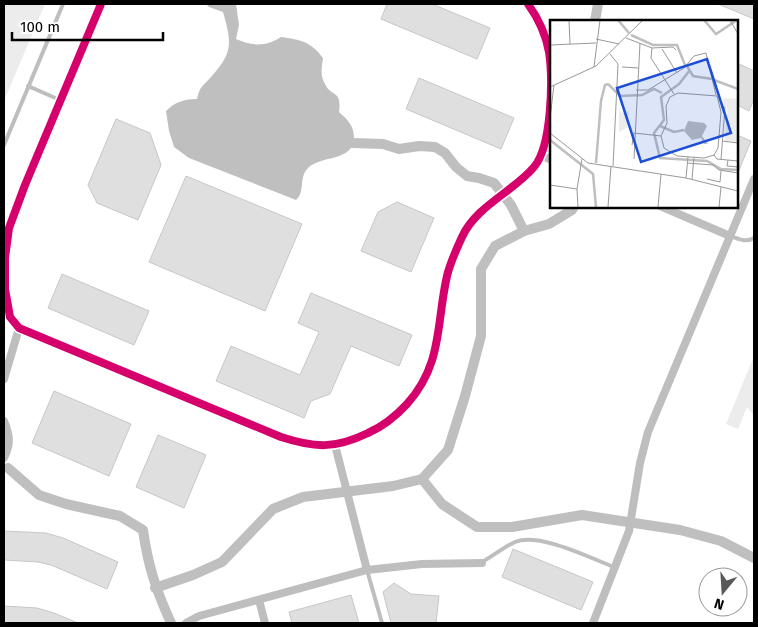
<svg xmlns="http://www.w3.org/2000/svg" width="758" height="627" font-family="'Fira Sans',sans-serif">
<rect width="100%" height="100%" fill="#fff"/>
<!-- green -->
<g fill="#ececec">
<polygon points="4,4 45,4 4,101"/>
<polygon points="754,356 754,416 747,407 738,429 726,424"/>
</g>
<!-- water -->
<path fill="#bfbfbf" d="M206,4H236L239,25L236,39C252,46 266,47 281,37C301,40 310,41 323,58C322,66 320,75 324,82C331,99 342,88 339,112C348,120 354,126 354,138C353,162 321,155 308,168C298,178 306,191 296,200L189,158L174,147L169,131L166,111C175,102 184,99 197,99C200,86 202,87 211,77C233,52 232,44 223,12L209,7Z"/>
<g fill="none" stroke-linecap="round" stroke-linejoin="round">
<!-- canal -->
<g stroke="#bfbfbf" stroke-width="10">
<polyline points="595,21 598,4"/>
<polyline points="353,143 383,144 399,149 419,146 435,147 445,153 456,167 467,176 479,178 494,183 511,205 524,231"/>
<path d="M8,468L39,495L66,504L120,516L143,530C148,566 156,590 171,623"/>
<polyline points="422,479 442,504 477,527 512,527 582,515 680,530 721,541 754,558"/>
<polyline points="155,588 193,575 222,562 273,509 303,497 393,486 422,479 448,450 465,396 481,336 481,269 495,246 524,231 549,224 572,210 574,206"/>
</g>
</g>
<!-- building -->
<g fill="#dfdfdf" stroke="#c7c7c7">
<polygon points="387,4 432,4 490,28 477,59 381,19"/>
<polygon points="718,4 754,4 754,19"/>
<polygon points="737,63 754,71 754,99 749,111 737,105"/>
<polygon points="419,78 514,118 501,149 406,109"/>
<polygon points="116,119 150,133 161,165 138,220 97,203 88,185"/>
<polygon points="737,135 751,141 737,175"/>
<polygon points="186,176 302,224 265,311 149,262"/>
<polygon points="397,202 434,218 411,272 361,251 378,212"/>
<polygon points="62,274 149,311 134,345 48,308"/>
<polygon points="311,293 412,335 399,366 351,346 330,394 311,401 304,418 216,381 231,346 300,375 319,332 298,323"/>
<polygon points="54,391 131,424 109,476 32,443"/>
<polygon points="158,435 206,455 184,508 136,487"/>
<polygon points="4,531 46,533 63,538 118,562 107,589 51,565 38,562 4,560"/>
<polygon points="513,549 593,582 581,610 502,577"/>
<polygon points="394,583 411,594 439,596 436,623 391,623 383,592"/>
<polygon points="351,595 359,623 292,623 289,612"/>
<polygon points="4,606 37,608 54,613 78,623 4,623"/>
</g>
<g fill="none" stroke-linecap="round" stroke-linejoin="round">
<!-- lane -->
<g stroke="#bebebe" stroke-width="4">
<polyline points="28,86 60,100"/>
<polyline points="4,145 63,4"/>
<path d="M730,236C739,239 746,243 754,238"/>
<path d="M482,562C493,556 504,547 515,542C539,532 590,558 614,567"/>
<polyline points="367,570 382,623"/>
</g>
<!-- street -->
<g stroke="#bebebe" stroke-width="8">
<path d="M101,4L25,185L9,228L5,258V289L10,317L19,328L281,437C315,448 335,449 368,433C384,426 395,417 407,404C443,364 436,324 447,276C450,263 456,250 462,237C476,206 513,192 534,167C552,146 553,79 549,52C546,35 538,18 528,4"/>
<polyline points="542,156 552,160"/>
<polyline points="660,206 730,236"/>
<polyline points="4,379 19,328"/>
<path d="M4,421C10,435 11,444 4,458"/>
<polyline points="335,445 367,570"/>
<polyline points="259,600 265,623"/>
<polyline points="186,623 199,616 367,570 422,564 482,563"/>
<polyline points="593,623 629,531 640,463 648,432 754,179"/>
</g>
<defs>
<path id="cycleway" d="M101,4L25,185L9,228L5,258V289L10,317L19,328L281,437C315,448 335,449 368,433C384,426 395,417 407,404C443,364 436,324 447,276C450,263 456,250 462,237C476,206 513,192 534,167C552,146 553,79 549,52C546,35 538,18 528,4"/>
</defs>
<!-- cycleway casing -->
<use href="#cycleway" stroke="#fff" stroke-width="11"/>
<!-- cycleway -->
<use href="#cycleway" stroke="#d6006c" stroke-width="8"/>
</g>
<!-- overview -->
<g transform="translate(550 20)">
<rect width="188" height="188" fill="#fff"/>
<path d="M173,78L187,79V122L175,121L177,87L173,86ZM69,87L71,93L79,91L77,108L69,112Z" fill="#ececec"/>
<path d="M138,101L154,103L157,106L152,116L158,124H154L151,118L142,120L134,111Z" fill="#bfbfbf"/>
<path fill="none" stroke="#bfbfbf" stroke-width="2.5" d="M68,0L79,13M154,0L166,14L187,0M81,15L103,25H127L135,45M137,46L143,56L162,59M140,50L129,64L111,77L114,100L104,113L110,138L157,141L171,149L188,150M164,60L188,69M58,64L70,76L92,75L104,69L112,73M110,106L124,112L134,110M0,120L43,154L46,187M46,143L51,81L55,65L58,64"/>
<path fill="none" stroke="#999" stroke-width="1" d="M19,0L20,24M180,0L188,14M76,18L102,28L123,27L126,30M46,19L69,24M0,25L46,23M102,28L101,38L124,74M112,29L127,53M60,34L68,44L63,146M44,47L50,0M72,47L88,48M0,67L46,46L93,0M86,70H98L134,48L144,36L156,33L166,75M128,73L167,76L171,92L168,128L164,135L154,138L127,136L114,128L111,116L117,103L116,86L120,77ZM171,87H175L171,140M0,98L4,65M0,113L38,143L136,158L188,171M172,121L188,123M82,125L84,113L111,116M164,135L167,139L188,141M84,139L90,23M178,140L177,146L188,147M137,143L163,145L169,150L188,153M136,158L138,137M142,159L144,137M157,159L170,162L171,151M0,165L27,169L32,139M27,169L28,187M58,187L61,146M108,187L111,154M169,187L171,167"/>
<path fill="#1d4ed8" fill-opacity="0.15" stroke="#1d4ed8" stroke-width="2.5" d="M157,39L181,113L91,142L67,68Z"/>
<rect width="188" height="188" fill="none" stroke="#000" stroke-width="2.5"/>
</g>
<!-- border -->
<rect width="758" height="627" fill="none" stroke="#000000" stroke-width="10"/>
<!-- north arrow -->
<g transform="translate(723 592) rotate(198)"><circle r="24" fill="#ffffff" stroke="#999999"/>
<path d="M0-4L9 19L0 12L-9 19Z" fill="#595959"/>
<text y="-8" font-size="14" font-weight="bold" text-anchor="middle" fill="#000000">N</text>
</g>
<!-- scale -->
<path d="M12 32v8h151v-8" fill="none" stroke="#000000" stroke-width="2.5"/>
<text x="20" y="32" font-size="15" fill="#000000" stroke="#ffffff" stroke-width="4" paint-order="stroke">100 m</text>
</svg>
